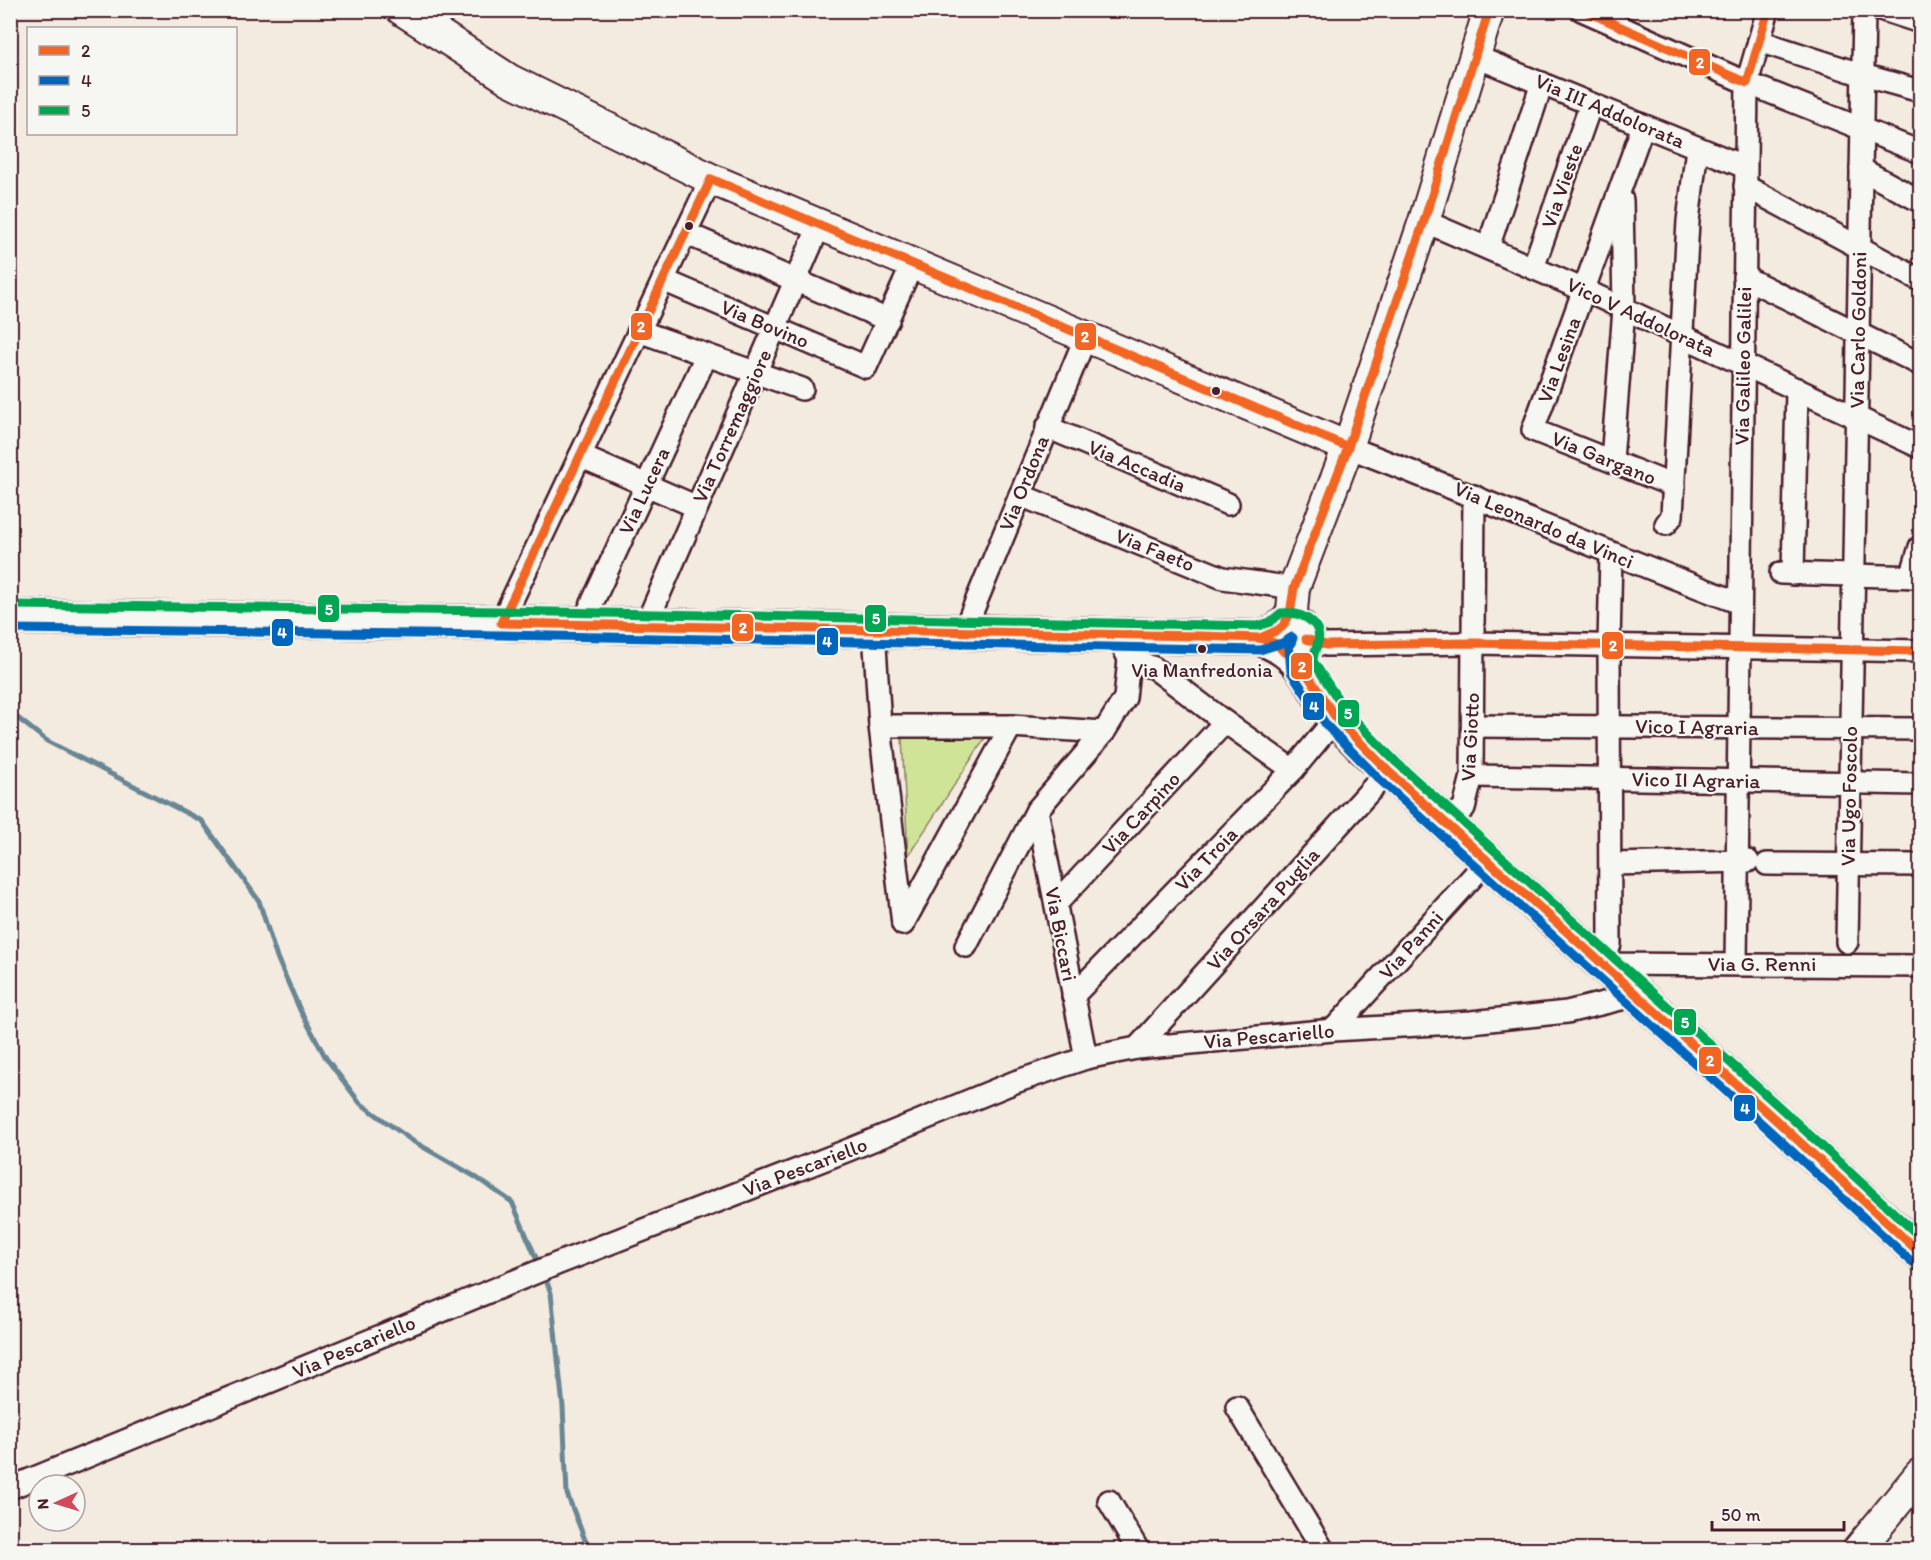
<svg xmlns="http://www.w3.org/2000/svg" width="1931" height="1560" font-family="Itim,sans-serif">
<rect width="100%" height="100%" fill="#f3eae0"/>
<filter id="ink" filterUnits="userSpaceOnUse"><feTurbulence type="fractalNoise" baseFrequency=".0167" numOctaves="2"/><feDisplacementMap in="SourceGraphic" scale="12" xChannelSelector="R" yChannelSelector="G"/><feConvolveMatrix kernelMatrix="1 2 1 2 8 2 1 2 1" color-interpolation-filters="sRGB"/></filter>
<g filter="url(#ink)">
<!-- green -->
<polygon fill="#d0e498" stroke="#8d8262" stroke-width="1.5" points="987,735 908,856 902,737"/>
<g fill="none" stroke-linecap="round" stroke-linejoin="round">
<!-- stream -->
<g stroke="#688693" stroke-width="5">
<polyline points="10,712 47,741 202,821 259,901 276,955 300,1010 326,1058 360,1103 411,1140 474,1176 512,1202 540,1267"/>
<polyline points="544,1275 551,1293 563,1407 567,1494 589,1550"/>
</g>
<defs>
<g id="street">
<polyline points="1582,10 1747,83 1920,152"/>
<polyline points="1883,10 1920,22"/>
<polyline points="1759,41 1863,75 1920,91"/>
<polyline points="1474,56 1745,167"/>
<polyline points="1643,126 1533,430 1674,486"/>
<polyline points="1861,169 1920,201"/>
<polyline points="1745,186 1920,280"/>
<polyline points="1424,221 1584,290 1920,447"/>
<polyline points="685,233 888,320"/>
<polyline points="1488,248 1542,83"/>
<polyline points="1533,268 1591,104"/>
<polyline points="1744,277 1920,364"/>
<polyline points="663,280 866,367 913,263"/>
<polyline points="639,331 802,389"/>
<polyline points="1047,427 1228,504"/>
<path d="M1348,447C1479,497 1608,554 1740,603"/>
<polyline points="580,456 697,507"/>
<polyline points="1612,460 1624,309 1622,200"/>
<polyline points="1020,495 1223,578 1294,588"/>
<polyline points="1666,524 1672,516 1688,221 1697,148"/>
<polyline points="1611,554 1609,645 1610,944 1603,964 1920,966"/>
<polyline points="1781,573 1920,577"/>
<polyline points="1793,574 1797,389"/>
<polyline points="1911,577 1920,547"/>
<polyline points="501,623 711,179"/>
<polyline points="582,625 706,356"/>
<polyline points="645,627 820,224"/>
<polyline points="874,630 880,726"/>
<polyline points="964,631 1086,336"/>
<polyline points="1306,639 1326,645 1473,643 1920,651"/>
<polyline points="1129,659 1154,668 1225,722 1293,770"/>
<polyline points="1473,726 1920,729"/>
<polyline points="1472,776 1920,784"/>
<polyline points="1037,810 1086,1058"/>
<polyline points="1446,821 1464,808 1472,776 1474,496"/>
<polyline points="1611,864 1748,861"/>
<polyline points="1767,864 1920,865"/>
<polyline points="1056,904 1225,722"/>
<polyline points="903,924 880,726 1011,726 1104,732"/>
<polyline points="903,924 1011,726"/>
<polyline points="1847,942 1864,10"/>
<polyline points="966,946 1037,810 1104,732 1125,698 1129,659 1117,634"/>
<polyline points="1736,964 1747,83 1768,10"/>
<polyline points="1073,996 1293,770 1336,718"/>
<polyline points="1333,1030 1488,860"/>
<polyline points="1137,1048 1388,771"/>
<polyline points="1237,1407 1323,1550"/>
<polyline points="10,1488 559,1263 846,1151 1015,1082 1086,1058 1137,1048 1333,1030 1471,1022 1567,1012 1637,995"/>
<polyline points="1109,1501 1138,1550"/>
</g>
<g id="secondary">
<polyline points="402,10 510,80 711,179 1348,447"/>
<polyline points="1285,624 1292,611 1294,588 1348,447 1424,221 1489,10"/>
<polyline points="1858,1550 1920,1474"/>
</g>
<g id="primary">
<path d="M10,617L501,623L1260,638C1306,654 1308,684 1336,718C1351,737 1371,754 1388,771L1777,1121L1920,1253"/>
<path d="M1260,638L1277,632L1285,624L1297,625C1309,633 1306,637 1302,648C1300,653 1301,660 1301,665"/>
</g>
</defs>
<!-- street casing -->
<use href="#street" stroke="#4a1f2b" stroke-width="26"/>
<!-- secondary casing -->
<use href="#secondary" stroke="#4a1f2b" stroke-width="34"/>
<!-- primary casing -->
<use href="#primary" stroke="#4a1f2b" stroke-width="38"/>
<!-- street -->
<use href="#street" stroke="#f6f6f2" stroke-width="21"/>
<!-- secondary -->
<use href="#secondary" stroke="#f6f6f2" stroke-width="30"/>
<!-- primary -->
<use href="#primary" stroke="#f6f6f2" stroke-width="33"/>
<defs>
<g id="bus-1">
<polyline points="1583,10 1747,83 1768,10"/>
<polyline points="1348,447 711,179 501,623 1199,636 1260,638 1277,644 1284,652 1290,653 1301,665 1336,718 1388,771 1777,1121 1920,1253"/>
<polyline points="1260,638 1278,630 1283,626 1290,614 1294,588 1348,447 1424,221 1489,10"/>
<polyline points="1306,639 1326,645 1473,643 1920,651"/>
</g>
<polyline id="bus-2" points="10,629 501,635 1260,650 1282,643 1292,637 1293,638 1289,648 1291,672 1327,726 1379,779 1769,1130 1912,1262"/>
<path id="bus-3" d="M10,605L501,611L1258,626L1270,622L1281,613C1298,611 1323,621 1318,642C1316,650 1313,653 1313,661L1345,710L1396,762L1785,1112L1920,1237"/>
</defs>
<!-- bus-1 casing -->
<use href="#bus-1" stroke="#f6f6f2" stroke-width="14"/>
<!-- bus-2 casing -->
<use href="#bus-2" stroke="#f6f6f2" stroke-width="14"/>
<!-- bus-3 casing -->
<use href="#bus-3" stroke="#f6f6f2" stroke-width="14"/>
<!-- bus-1 -->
<use href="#bus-1" stroke="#f26522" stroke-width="9"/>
<!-- bus-2 -->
<use href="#bus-2" stroke="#0065bd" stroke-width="9"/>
<!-- bus-3 -->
<use href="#bus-3" stroke="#00a651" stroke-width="9"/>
</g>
</g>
<!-- markers -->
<g fill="#4a1f2b" stroke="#f6f6f2" stroke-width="2">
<circle cx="689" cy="226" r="5"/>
<circle cx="1216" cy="391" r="5"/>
<circle cx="1202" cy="649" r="5"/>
</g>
<g text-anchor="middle" stroke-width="4.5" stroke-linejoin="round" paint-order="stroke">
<!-- bus labels -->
<g font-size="20" fill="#4a1f2b" stroke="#f6f6f2">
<text x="1202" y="677">Via Manfredonia</text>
</g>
<!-- street labels -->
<g font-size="21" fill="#4a1f2b" stroke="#f6f6f2">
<text transform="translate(1610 111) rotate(23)" y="7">Via III Addolorata</text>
<text transform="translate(1562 186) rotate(-71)" y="7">Via Vieste</text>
<text transform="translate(1641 317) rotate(25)" y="7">Vico V Addolorata</text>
<text transform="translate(765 324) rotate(23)" y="7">Via Bovino</text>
<text transform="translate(1858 330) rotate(-89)" y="7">Via Carlo Goldoni</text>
<text transform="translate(1559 360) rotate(-70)" y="7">Via Lesina</text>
<text transform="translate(1743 366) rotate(-89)" y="7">Via Galileo Galilei</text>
<text transform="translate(732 426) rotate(-66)" y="7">Via Torremaggiore</text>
<text transform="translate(1604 458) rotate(22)" y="7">Via Gargano</text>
<text transform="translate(1137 466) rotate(23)" y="7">Via Accadia</text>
<text transform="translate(1024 483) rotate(-68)" y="7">Via Ordona</text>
<text transform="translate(644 491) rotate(-65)" y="7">Via Lucera</text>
<text transform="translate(1544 525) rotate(23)" y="7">Via Leonardo da Vinci</text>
<text transform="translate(1155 550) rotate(22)" y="7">Via Faeto</text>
<text transform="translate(1697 727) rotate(1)" y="7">Vico I Agraria</text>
<text transform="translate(1470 737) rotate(-87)" y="7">Via Giotto</text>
<text transform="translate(1696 780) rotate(1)" y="7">Vico II Agraria</text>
<text transform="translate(1849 796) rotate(-89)" y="7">Via Ugo Foscolo</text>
<text transform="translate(1141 813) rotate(-47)" y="7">Via Carpino</text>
<text transform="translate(1206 859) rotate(-46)" y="7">Via Troia</text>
<text transform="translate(1263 909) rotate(-48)" y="7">Via Orsara Puglia</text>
<text transform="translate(1061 934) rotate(79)" y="7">Via Biccari</text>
<text transform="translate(1411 945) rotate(-48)" y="7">Via Panni</text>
<text x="1762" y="971">Via G. Renni</text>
<text transform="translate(1269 1036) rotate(-5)" y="7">Via Pescariello</text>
<text transform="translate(805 1167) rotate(-21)" y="7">Via Pescariello</text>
<text transform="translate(354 1347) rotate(-23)" y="7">Via Pescariello</text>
</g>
</g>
<g stroke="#f6f6f2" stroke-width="2">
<rect x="1688" y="48" width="23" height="28" rx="6" fill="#f26522"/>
<rect x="630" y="312" width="23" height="29" rx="6" fill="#f26522"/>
<rect x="1074" y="322" width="23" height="29" rx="6" fill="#f26522"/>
<rect x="317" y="594" width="23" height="29" rx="6" fill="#00a651"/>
<rect x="864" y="604" width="23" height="29" rx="6" fill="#00a651"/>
<rect x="731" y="613" width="23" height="29" rx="6" fill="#f26522"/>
<rect x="271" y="618" width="23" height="29" rx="6" fill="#0065bd"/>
<rect x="816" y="627" width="23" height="29" rx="6" fill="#0065bd"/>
<rect x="1601" y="631" width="23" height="29" rx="6" fill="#f26522"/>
<rect x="1290" y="652" width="23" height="28" rx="6" fill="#f26522"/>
<rect x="1302" y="692" width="23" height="29" rx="6" fill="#0065bd"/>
<rect x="1337" y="699" width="23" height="29" rx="6" fill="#00a651"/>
<rect x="1673" y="1008" width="24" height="28" rx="6" fill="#00a651"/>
<rect x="1698" y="1046" width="24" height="29" rx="6" fill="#f26522"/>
<rect x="1733" y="1094" width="23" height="28" rx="6" fill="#0065bd"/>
</g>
<g font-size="16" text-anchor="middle" font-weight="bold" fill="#fff">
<text x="1700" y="68">2</text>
<text x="641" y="332">2</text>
<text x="1085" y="342">2</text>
<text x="329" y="615">5</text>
<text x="876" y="624">5</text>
<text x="743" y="633">2</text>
<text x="282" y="638">4</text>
<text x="827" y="647">4</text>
<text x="1613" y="651">2</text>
<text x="1302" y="672">2</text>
<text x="1314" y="712">4</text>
<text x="1348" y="719">5</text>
<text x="1685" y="1028">5</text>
<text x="1710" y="1066">2</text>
<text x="1745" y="1114">4</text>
</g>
<!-- margin -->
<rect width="1931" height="1560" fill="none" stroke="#f6f6f2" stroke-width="36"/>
<rect x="18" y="18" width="1895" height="1524" fill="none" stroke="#4a1f2b" stroke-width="2" filter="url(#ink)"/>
<!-- legend -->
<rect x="27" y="27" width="210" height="108" fill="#f6f6f2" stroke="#b1a0a2" stroke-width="1.5"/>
<rect x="39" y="46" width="30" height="9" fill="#f26522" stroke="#b1a0a2" stroke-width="1.5"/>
<text x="81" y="57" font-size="18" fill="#4a1f2b">2</text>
<rect x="39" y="76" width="30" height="9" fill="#0065bd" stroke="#b1a0a2" stroke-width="1.5"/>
<text x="81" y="87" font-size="18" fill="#4a1f2b">4</text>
<rect x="39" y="106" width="30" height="9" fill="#00a651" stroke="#b1a0a2" stroke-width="1.5"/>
<text x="81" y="117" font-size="18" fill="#4a1f2b">5</text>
<!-- north arrow -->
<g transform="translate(57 1503) rotate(266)"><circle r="28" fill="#f6f6f2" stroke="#b1a0a2" stroke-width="1.5"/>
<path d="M0-4.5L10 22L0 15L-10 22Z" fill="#d1495b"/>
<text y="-9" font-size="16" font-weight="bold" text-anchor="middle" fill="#4a1f2b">N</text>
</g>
<!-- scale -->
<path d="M1712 1521v9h132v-9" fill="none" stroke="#4a1f2b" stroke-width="3"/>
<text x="1721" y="1521" font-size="18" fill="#4a1f2b" stroke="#f6f6f2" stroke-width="4.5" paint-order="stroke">50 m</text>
</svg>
